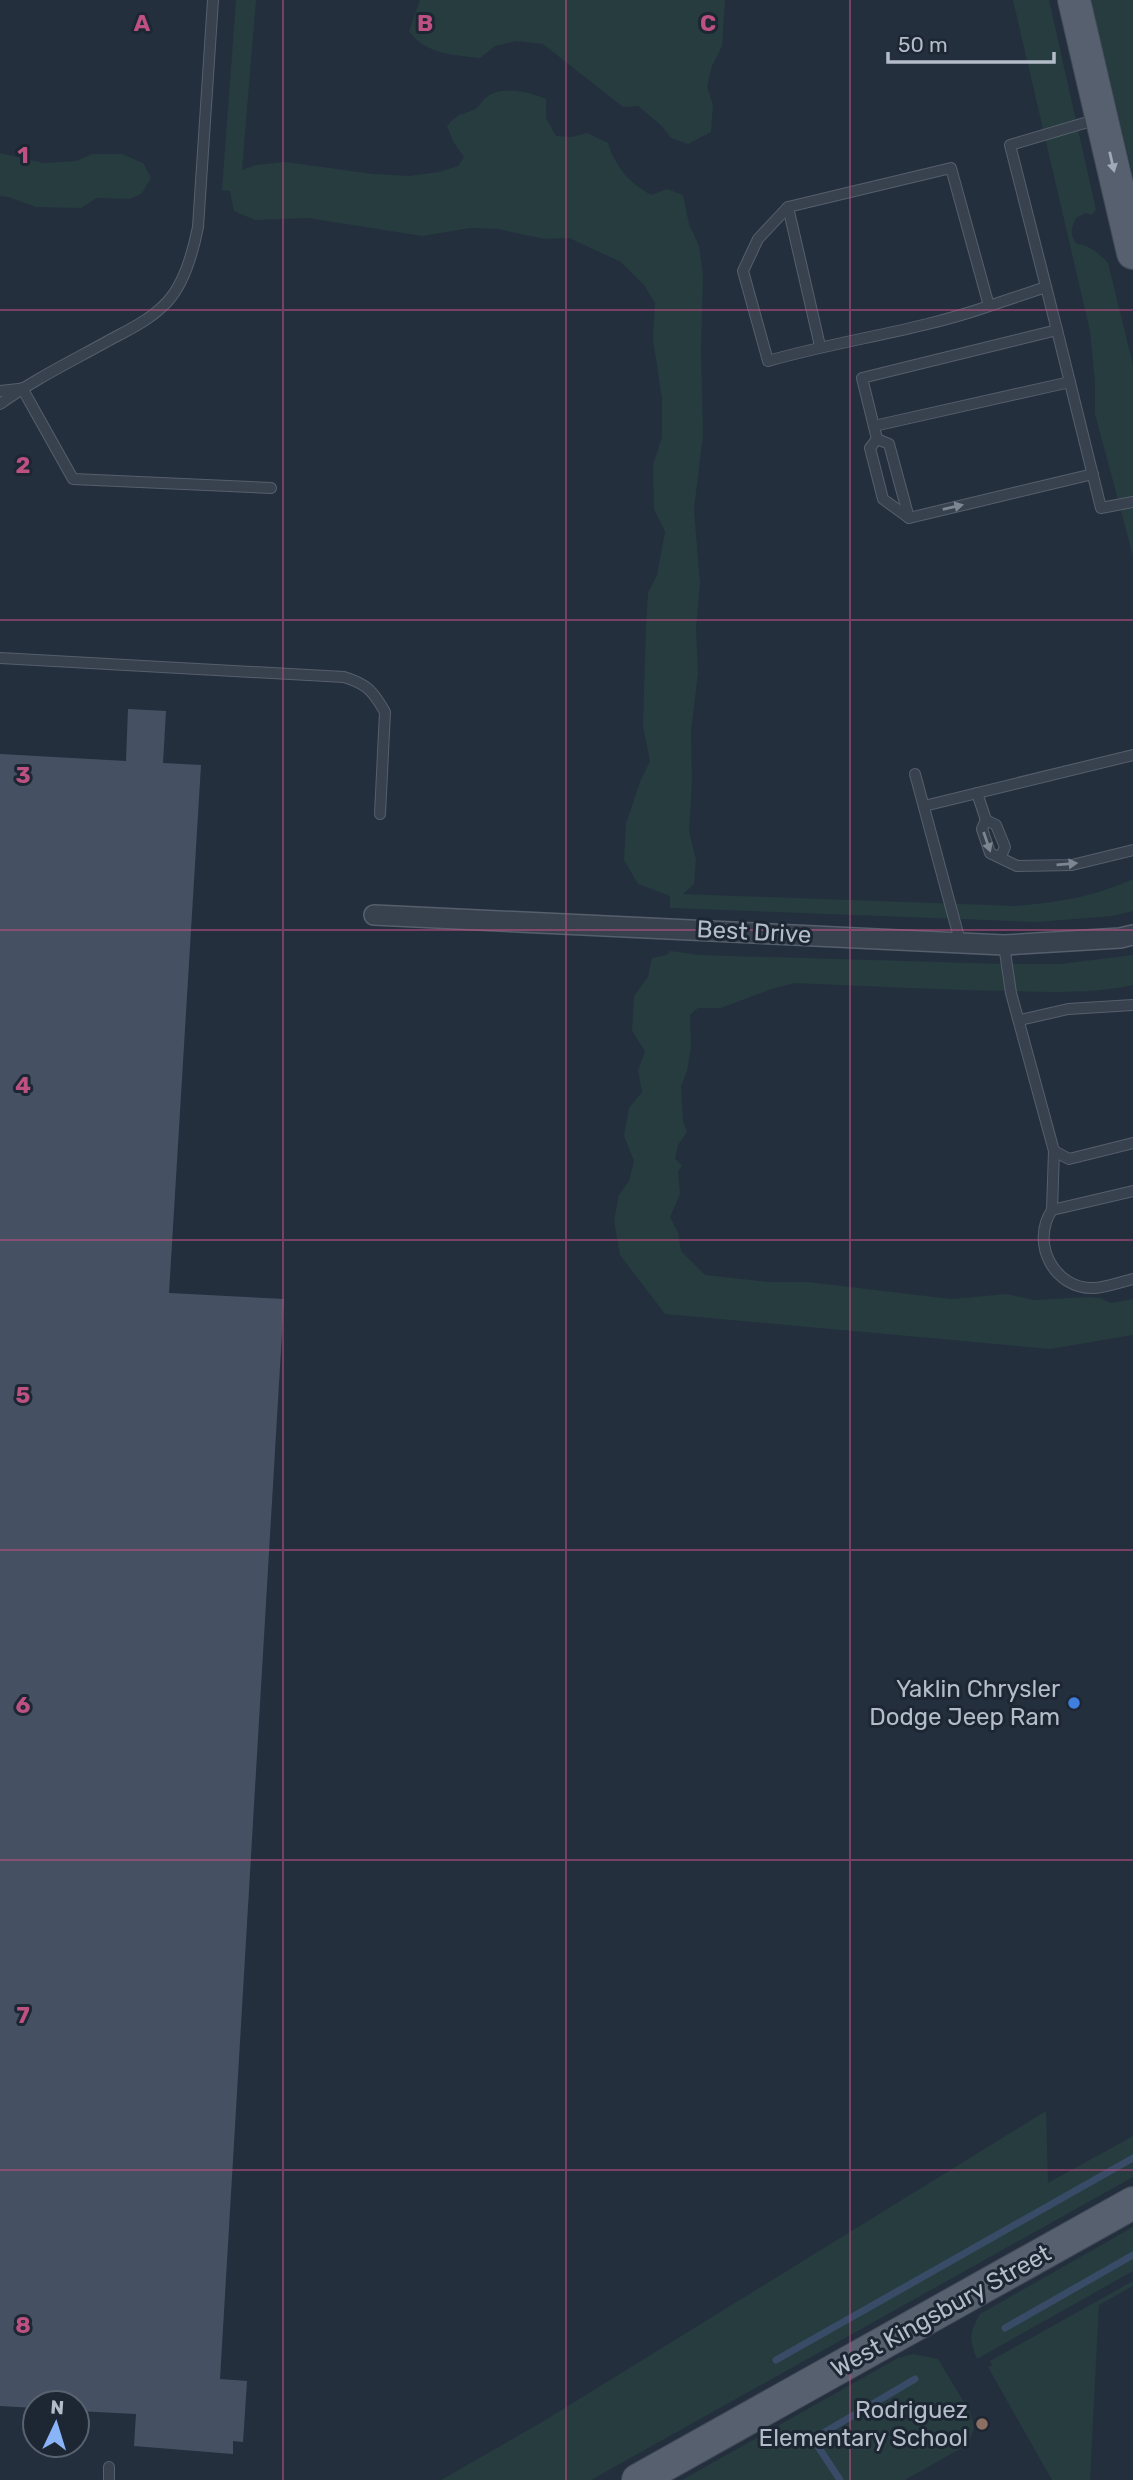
<svg xmlns="http://www.w3.org/2000/svg" width="1133" height="2480" font-family="Rubik,sans-serif">
<rect width="100%" height="100%" fill="#242f3e"/>
<!-- green -->
<g fill="#263c3f">
<path d="M236,0H256L242,170L256,165L285,162L373,174L409,176L439,172L458,166L464,157L454,143L447,126C461,111 459,117 475,109C480,106 482,100 487,97C502,85 530,92 546,99V118L556,136L572,137L587,133L608,143C616,168 629,182 651,195L667,189L683,195L689,224L699,246L703,274L701,351L703,435L694,509L700,583L696,629L698,673L691,731L692,782L689,831L696,860L694,884L683,894L1016,906C1059,902 1093,897 1133,879V911L1112,916L1037,922L670,908V896L638,884L624,860L626,824L640,782L650,761L643,726L646,627L648,593L657,575L665,532L654,509L653,465L662,437V399L653,339L655,303L644,285L621,262L569,238L545,239L498,229L470,228L422,236L308,218L255,220L234,211L230,191L222,190Z"/>
<path d="M420,0H725L722,46L712,66L707,87L713,105L711,132L688,144L671,138L662,126L638,106L623,107L543,44L516,41L495,46L480,58C453,55 425,54 409,31Z"/>
<path d="M1013,0H1049L1096,210L1092,215L1086,213L1076,218C1071,229 1069,234 1077,244C1090,245 1099,254 1108,263L1133,365V556L1095,414V382L1090,331Z"/>
<polygon points="1091,0 1133,0 1133,176"/>
<polygon points="0,153 43,163 76,161 92,154 122,154 143,163 151,178 142,193 130,199 97,198 81,208 36,207 8,197 0,196"/>
<path d="M670,951L699,955L1006,964H1060L1133,955V985C1092,994 1051,992 1010,991C938,990 867,986 795,983L771,989L721,1008H698L690,1015L691,1047L687,1071L681,1086L683,1121L687,1132L678,1145L675,1159L682,1165L678,1172L680,1194L670,1217L678,1233L681,1251L705,1275L768,1282H808L951,1299L1007,1294L1034,1300L1087,1297L1100,1298L1111,1303L1133,1299V1335L1050,1349L665,1314L620,1255L614,1221L619,1195L629,1181L634,1161L624,1136L629,1108L642,1092L638,1070L645,1051L632,1031L634,996L648,977L652,958L667,955Z"/>
<polygon points="1046,2111 1048,2183 1133,2136 1133,2177 591,2480 441,2480 542,2422"/>
<path d="M1133,2227V2271L977,2359C969,2339 969,2333 980,2314Z"/>
<polygon points="1133,2281 1133,2286 1099,2305 1090,2480 1052,2480 988,2367 992,2365 990,2361"/>
<polygon points="913,2354 938,2359 971,2414 974,2427 970,2440 960,2449 905,2480 682,2480 898,2358"/>
</g>
<g fill="none" stroke-linecap="round" stroke-linejoin="round">
<!-- stream -->
<g stroke="#394c67" stroke-width="7">
<polyline points="1005,2328 1133,2255"/>
<polyline points="776,2360 1133,2158"/>
<polyline points="840,2480 813,2439 915,2379"/>
</g>
</g>
<!-- building -->
<polygon fill="#455162" points="128,709 166,711 163,763 201,765 169,1293 284,1299 220,2379 247,2381 243,2442 233,2441 233,2454 134,2446 136,2414 77,2411 77,2403 35,2403 35,2408 0,2406 0,754 126,761"/>
<g fill="none" stroke-linecap="round" stroke-linejoin="round">
<defs>
<g id="lane">
<polyline points="788,207 820,346"/>
<path d="M989,306C918,331 841,340 768,361L743,271L758,239L788,207L951,168L989,306L1046,287"/>
<polyline points="1057,330 1010,145 1098,119"/>
<polyline points="22,388 73,479 271,488"/>
<polyline points="0,391 18,389"/>
<path d="M0,404C33,380 70,362 106,342C128,330 151,320 168,301C185,282 193,252 198,227L213,0"/>
<polyline points="874,426 1070,382"/>
<polyline points="877,439 862,378 1057,330 1101,508 1133,502"/>
<polyline points="877,439 870,448 883,499 909,518 1093,474"/>
<polyline points="877,439 889,444 909,518"/>
<path d="M0,658L344,677C367,684 373,691 385,712L380,814"/>
<polyline points="915,774 960,941"/>
<polyline points="977,793 986,820 996,825 1005,847 1001,856"/>
<polyline points="924,806 1133,755"/>
<polyline points="986,820 982,829 990,853 1017,866 1072,865 1133,850"/>
<polyline points="1004,945 1011,993 1054,1151 1069,1159 1133,1143"/>
<polyline points="1020,1020 1068,1009 1133,1005"/>
<path d="M1133,1191L1052,1210C1030,1243 1054,1290 1095,1288C1107,1287 1121,1282 1133,1279"/>
<polyline points="1052,1210 1054,1151"/>
<polyline points="109,2480 109,2467"/>
</g>
<polyline id="street" points="374,915 1004,945 1120,938 1133,935"/>
<g id="primary">
<polyline points="1074,0 1133,253"/>
<polyline points="638,2480 1133,2203"/>
</g>
</defs>
<!-- lane casing -->
<use href="#lane" stroke="#565f6c" stroke-width="12"/>
<!-- street casing -->
<use href="#street" stroke="#565f6c" stroke-width="22"/>
<!-- primary casing -->
<use href="#primary" stroke="#414a57" stroke-width="34"/>
<!-- lane -->
<use href="#lane" stroke="#38414e" stroke-width="10"/>
<!-- street -->
<use href="#street" stroke="#38414e" stroke-width="19"/>
<!-- primary -->
<use href="#primary" stroke="#56606e" stroke-width="32"/>
</g>
<!-- one-way arrows -->
<defs><path id="oneway-solid" d="M-6-.8H1V-3.2L6.5 0L1 3.2V.8H-6Z" transform="scale(1.75)"/></defs>
<use fill="#a1aab7" href="#oneway-solid" transform="translate(1112 162) rotate(77)"/>
<g fill="#7c8592">
<use href="#oneway-solid" transform="translate(953 507) rotate(-13)"/>
<use href="#oneway-solid" transform="translate(987 842) rotate(71)"/>
<use href="#oneway-solid" transform="translate(1067 864) rotate(-5)"/>
</g>
<!-- grid -->
<path fill="none" stroke="#bd5182" stroke-width="2" stroke-opacity="0.55" d="M283,0V2480M566,0V2480M850,0V2480M0,310H1133M0,620H1133M0,930H1133M0,1240H1133M0,1550H1133M0,1860H1133M0,2170H1133"/>
<!-- markers -->
<circle fill="#3f7fe0" stroke="#1d2633" stroke-width="2.5" cx="1074" cy="1703" r="7"/>
<circle fill="#8d6e63" stroke="#1d2633" stroke-width="2.5" cx="982" cy="2424" r="7"/>
<g text-anchor="middle" stroke-width="6" stroke-linejoin="round" paint-order="stroke">
<!-- street labels -->
<g font-size="24" fill="#b4bcc9" stroke="#1d2633">
<text transform="translate(754 932) rotate(3)" y="8">Best Drive</text>
<text transform="translate(941 2311) rotate(-29)" y="8">West Kingsbury Street</text>
</g>
<!-- poi labels -->
<g font-size="24" fill="#b4bcc9" stroke="#1d2633" text-anchor="end">
<text x="1060" y="1697">Yaklin Chrysler<tspan x="1060" dy="28">Dodge Jeep Ram</tspan></text>
<text x="968" y="2418">Rodriguez<tspan x="968" dy="28">Elementary School</tspan></text>
</g>
</g>
<g font-size="23" text-anchor="middle" font-weight="bold" fill="#bd5182" stroke="#1d2633" stroke-width="6" stroke-linejoin="round" paint-order="stroke">
<text x="142" y="31">A</text>
<text x="425" y="31">B</text>
<text x="708" y="31">C</text>
<text x="23" y="163">1</text>
<text x="23" y="473">2</text>
<text x="23" y="783">3</text>
<text x="23" y="1093">4</text>
<text x="23" y="1403">5</text>
<text x="23" y="1713">6</text>
<text x="23" y="2023">7</text>
<text x="23" y="2333">8</text>
</g>
<!-- north arrow -->
<g transform="translate(56 2424) rotate(4)"><circle r="33" fill="#1d2633" stroke="#59626f" stroke-width="2"/>
<path d="M0-5L12 26L0 18L-12 26Z" fill="#8ab4f8"/>
<text y="-10" font-size="19" font-weight="bold" text-anchor="middle" fill="#b4bcc9">N</text>
</g>
<!-- scale -->
<path d="M888 52v10h166v-10" fill="none" stroke="#b4bcc9" stroke-width="3.5"/>
<text x="898" y="52" font-size="21" fill="#b4bcc9" stroke="#1d2633" stroke-width="5" paint-order="stroke">50 m</text>
</svg>
